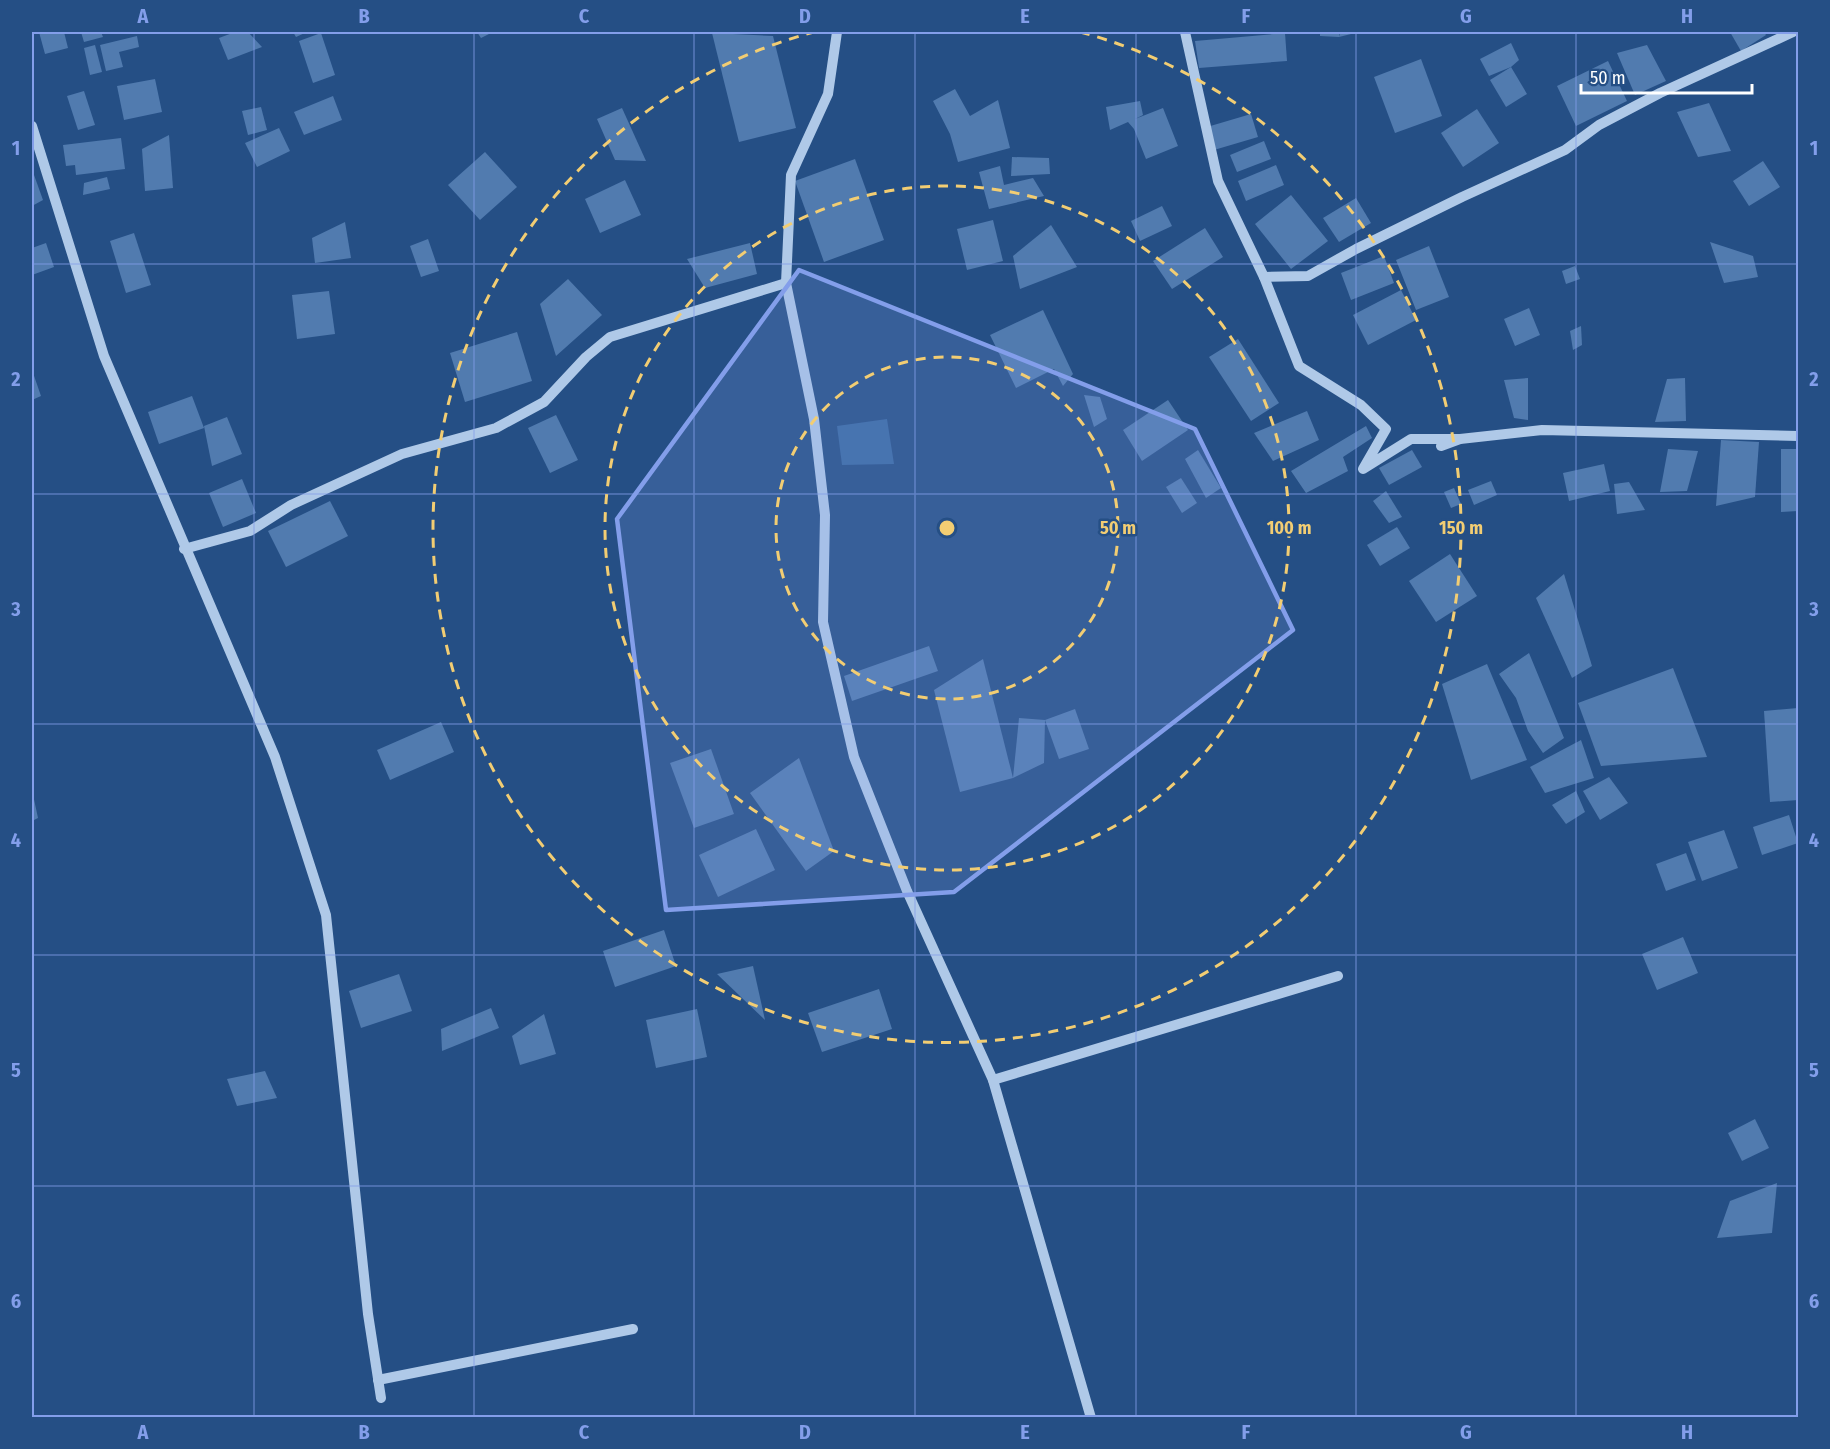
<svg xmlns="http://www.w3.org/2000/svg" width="1830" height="1449" font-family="'Fira Sans Condensed',sans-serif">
<rect width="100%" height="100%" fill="#254f85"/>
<!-- green -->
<polygon fill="#3969a2" points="887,419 894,464 842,465 837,426"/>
<!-- building -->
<g fill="#517baf">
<polygon points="39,32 64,32 68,48 45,54"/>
<polygon points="81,32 101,32 103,37 84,42"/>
<polygon points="235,32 248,32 262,47 228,60 219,38"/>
<polygon points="293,32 307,32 296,37"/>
<polygon points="477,32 493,32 481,38"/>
<polygon points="1320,32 1339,32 1339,37 1320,36"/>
<polygon points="1340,32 1359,32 1339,37"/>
<polygon points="1730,32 1764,32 1766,35 1741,51"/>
<polygon points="321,33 335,75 313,83 299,41"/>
<polygon points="712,33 773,36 796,128 739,142"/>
<polygon points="1285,33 1287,61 1199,68 1195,41"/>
<polygon points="137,36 139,47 119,52 123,67 106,71 100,45"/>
<polygon points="1511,43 1519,60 1511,67 1489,76 1480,59"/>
<polygon points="95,45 102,72 90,75 84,48"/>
<polygon points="1647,45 1666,81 1635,95 1617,53"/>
<polygon points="1421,59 1442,116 1395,133 1374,77"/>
<polygon points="1608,61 1627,101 1576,126 1557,86"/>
<polygon points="1511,67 1527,94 1506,107 1490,80"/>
<polygon points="155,79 162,112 124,120 117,86"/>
<polygon points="955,89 970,116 998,100 1010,148 958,162 950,134 933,101"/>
<polygon points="84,91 95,125 78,130 67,96"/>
<polygon points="333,96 342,120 304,135 294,112"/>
<polygon points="1140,101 1143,115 1135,119 1163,108 1178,146 1146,159 1134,129 1128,122 1110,130 1106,107"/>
<polygon points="1709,103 1731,151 1698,157 1677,112"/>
<polygon points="261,107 267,130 248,135 242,111"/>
<polygon points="622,108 646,161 615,160 597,119"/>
<polygon points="1477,109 1499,143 1463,167 1441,133"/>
<polygon points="1251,114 1258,137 1214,150 1207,127"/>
<polygon points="279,128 290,151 257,167 245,143"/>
<polygon points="169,135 173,188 145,191 142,149"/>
<polygon points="121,138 125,169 76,175 75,165 66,166 63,145"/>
<polygon points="1264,141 1271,159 1237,172 1230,155"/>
<polygon points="485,152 517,187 480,220 448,185"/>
<polygon points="1012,157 1049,158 1050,174 1011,176"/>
<polygon points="855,159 884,240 824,262 795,181"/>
<polygon points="1763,161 1780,187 1749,206 1733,181"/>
<polygon points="1276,165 1284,185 1246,201 1238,181"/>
<polygon points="1000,166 1004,185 1033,178 1044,196 989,209 979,172"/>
<polygon points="32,175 34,175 43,200 32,206"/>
<polygon points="107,177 110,189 83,195 84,183"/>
<polygon points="625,180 641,215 600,233 585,199"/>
<polygon points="1291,195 1328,241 1291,269 1255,224"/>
<polygon points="1356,198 1371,223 1339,242 1323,218"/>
<polygon points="1162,206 1172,226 1140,241 1131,221"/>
<polygon points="993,220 1003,261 967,270 957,229"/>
<polygon points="345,222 351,258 315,263 312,238"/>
<polygon points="1051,225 1077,267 1020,289 1013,256"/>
<polygon points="1205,228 1223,257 1172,289 1153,261"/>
<polygon points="134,233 151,285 126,293 110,241"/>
<polygon points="428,239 439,271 421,277 410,246"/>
<polygon points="1710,242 1753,256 1758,277 1724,283"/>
<polygon points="46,243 54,267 32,275 32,248"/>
<polygon points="750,243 757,274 705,288 687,259"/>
<polygon points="1429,246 1449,297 1416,310 1396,260"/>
<polygon points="1384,256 1394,283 1351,300 1341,273"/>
<polygon points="1575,266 1580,279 1566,284 1562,271"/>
<polygon points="568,279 602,315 556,356 540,304"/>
<polygon points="1401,290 1416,320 1368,345 1353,315"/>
<polygon points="329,291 335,334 297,339 292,295"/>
<polygon points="1529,308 1540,335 1515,346 1504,319"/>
<polygon points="1043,310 1073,374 1063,386 1054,369 1016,388 990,335"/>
<polygon points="1581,326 1582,345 1573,350 1570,331"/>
<polygon points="517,332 532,381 465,402 450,353"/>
<polygon points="1238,339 1279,403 1251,421 1209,357"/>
<polygon points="32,370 41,396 32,400"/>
<polygon points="1528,378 1528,420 1514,418 1504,380"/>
<polygon points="1685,378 1686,421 1655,422 1667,379"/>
<polygon points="1084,395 1100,397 1107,419 1094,427"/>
<polygon points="192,396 204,428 159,444 148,412"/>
<polygon points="1168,400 1188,430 1142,461 1123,430"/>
<polygon points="1307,411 1319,440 1273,461 1254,433"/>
<polygon points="556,415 578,460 550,473 528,428"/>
<polygon points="227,417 242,454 212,466 204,426"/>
<polygon points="1366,426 1372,438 1343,457 1348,471 1306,493 1291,471"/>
<polygon points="1721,440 1759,442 1755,497 1716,506"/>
<polygon points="1668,449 1698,451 1687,491 1660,492"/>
<polygon points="1781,449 1798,449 1798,511 1781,512"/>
<polygon points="1198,450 1221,488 1206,498 1185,459"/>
<polygon points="1412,450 1422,467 1389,485 1379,468"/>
<polygon points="1604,464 1610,491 1569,501 1563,473"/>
<polygon points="1181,478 1197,503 1182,513 1166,487"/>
<polygon points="242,479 256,513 223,527 209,493"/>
<polygon points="1491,481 1497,495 1474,505 1468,490"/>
<polygon points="1629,482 1645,510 1617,514 1614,484"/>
<polygon points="1454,488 1461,504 1451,508 1444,492"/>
<polygon points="1386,491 1402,517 1389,523 1373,501"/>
<polygon points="330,501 348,536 286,567 268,531"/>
<polygon points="1397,527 1410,548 1380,566 1367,545"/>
<polygon points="1450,554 1477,596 1436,622 1409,581"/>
<polygon points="1564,574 1592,666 1572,678 1536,598"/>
<polygon points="929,646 938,671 852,701 844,676"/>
<polygon points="1529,653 1564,738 1543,753 1528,731 1516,698 1499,674"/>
<polygon points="983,659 1013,778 960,792 934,690"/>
<polygon points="1487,664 1527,760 1471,780 1442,684"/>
<polygon points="1673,668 1707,757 1601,766 1578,703"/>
<polygon points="1798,708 1798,800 1770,802 1764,711"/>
<polygon points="1075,709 1089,749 1059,759 1045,720"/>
<polygon points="1019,718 1045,720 1044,763 1013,778"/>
<polygon points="441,722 454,752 390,780 377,750"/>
<polygon points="1581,740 1594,778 1545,793 1530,767"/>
<polygon points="711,749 734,814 694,828 670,763"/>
<polygon points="799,758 834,851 806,871 750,793"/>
<polygon points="1609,777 1628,803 1600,820 1583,791"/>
<polygon points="32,790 38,818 32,821"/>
<polygon points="1576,791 1585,812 1566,824 1552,805"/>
<polygon points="1789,815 1798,843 1762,855 1753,827"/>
<polygon points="756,829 775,870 718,897 699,855"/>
<polygon points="1724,830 1738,868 1702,881 1688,842"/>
<polygon points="1686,853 1696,880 1666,891 1656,864"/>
<polygon points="664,930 676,966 615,987 603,951"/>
<polygon points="1683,937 1698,973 1657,990 1642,954"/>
<polygon points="753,966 765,1020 717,974"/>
<polygon points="399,974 412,1011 361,1028 349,991"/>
<polygon points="879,989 892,1029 822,1052 808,1013"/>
<polygon points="491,1008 499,1028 442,1051 441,1029"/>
<polygon points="697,1009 707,1057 656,1068 646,1020"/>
<polygon points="544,1014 556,1054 520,1065 512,1036"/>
<polygon points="265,1071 277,1098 237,1106 227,1079"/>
<polygon points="1755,1119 1769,1148 1742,1161 1728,1133"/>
<polygon points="1777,1183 1772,1233 1717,1238 1730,1201"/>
</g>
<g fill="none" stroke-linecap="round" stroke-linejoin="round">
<!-- minor -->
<g stroke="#afc9e8" stroke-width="10">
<polyline points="837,32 828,94 791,175 786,283 814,419 825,515 823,622 854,757 907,891 993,1080 1091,1418"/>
<polyline points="1185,32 1218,181 1264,277 1299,366 1361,405 1386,429 1363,469 1411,439 1460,439"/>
<polyline points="32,126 104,356 275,757 326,915 368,1314 381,1398"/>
<polyline points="1264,277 1308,276 1356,249 1462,197 1565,150 1599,125 1660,93 1793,32"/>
<polyline points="1441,446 1460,439 1542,430 1798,436"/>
<polyline points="184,549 250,531 291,505 402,454 496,428 544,402 586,357 610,337 786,283"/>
<polyline points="993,1080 1338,976"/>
<polyline points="378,1380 633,1329"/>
</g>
</g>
<!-- marked area -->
<path fill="#839eea" fill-opacity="0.2" stroke="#839eea" stroke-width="4.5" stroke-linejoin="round" d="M799,270L1195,429L1293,630L954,892L666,910L617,519Z"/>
<!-- grid -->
<path fill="none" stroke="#839eea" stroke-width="1.5" stroke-opacity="0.55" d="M254,32V1418M474,32V1418M694,32V1418M915,32V1418M1136,32V1418M1356,32V1418M1576,32V1418M32,264H1798M32,494H1798M32,724H1798M32,955H1798M32,1186H1798"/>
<!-- distance rings -->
<g fill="none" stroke="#f2cd73" stroke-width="3" stroke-dasharray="10 8">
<circle cx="947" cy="528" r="171"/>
<circle cx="947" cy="528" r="342"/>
<path d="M1080 32A514 514 0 1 1 814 32"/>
</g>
<circle cx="947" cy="528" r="9" fill="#f2cd73" stroke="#254f85" stroke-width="3"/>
<g font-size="18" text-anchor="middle" font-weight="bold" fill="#f2cd73" stroke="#254f85" stroke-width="5" stroke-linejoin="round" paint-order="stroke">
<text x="1118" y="534">50 m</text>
<text x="1289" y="534">100 m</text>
<text x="1461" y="534">150 m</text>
</g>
<!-- border -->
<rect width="1830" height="1449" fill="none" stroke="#254f85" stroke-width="66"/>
<!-- scale -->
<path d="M1581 84v9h171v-9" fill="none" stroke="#ffffff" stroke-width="3"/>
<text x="1590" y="84" font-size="18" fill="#ffffff" stroke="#254f85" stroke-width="4.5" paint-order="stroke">50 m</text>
<rect x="33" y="33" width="1764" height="1383" fill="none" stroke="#839eea" stroke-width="2"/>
<g font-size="20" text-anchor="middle" font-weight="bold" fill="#839eea">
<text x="143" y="23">A</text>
<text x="364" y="23">B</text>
<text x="584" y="23">C</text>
<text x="805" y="23">D</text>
<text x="1025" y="23">E</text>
<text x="1246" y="23">F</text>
<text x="1466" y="23">G</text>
<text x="1687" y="23">H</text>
<text x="16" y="155">1</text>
<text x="1814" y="155">1</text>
<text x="16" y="386">2</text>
<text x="1814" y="386">2</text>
<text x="16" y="616">3</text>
<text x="1814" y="616">3</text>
<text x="16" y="847">4</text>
<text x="1814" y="847">4</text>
<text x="16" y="1077">5</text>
<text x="1814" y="1077">5</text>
<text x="16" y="1308">6</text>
<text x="1814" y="1308">6</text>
<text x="143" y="1439">A</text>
<text x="364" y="1439">B</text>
<text x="584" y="1439">C</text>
<text x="805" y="1439">D</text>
<text x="1025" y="1439">E</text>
<text x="1246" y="1439">F</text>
<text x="1466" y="1439">G</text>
<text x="1687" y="1439">H</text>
</g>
</svg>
